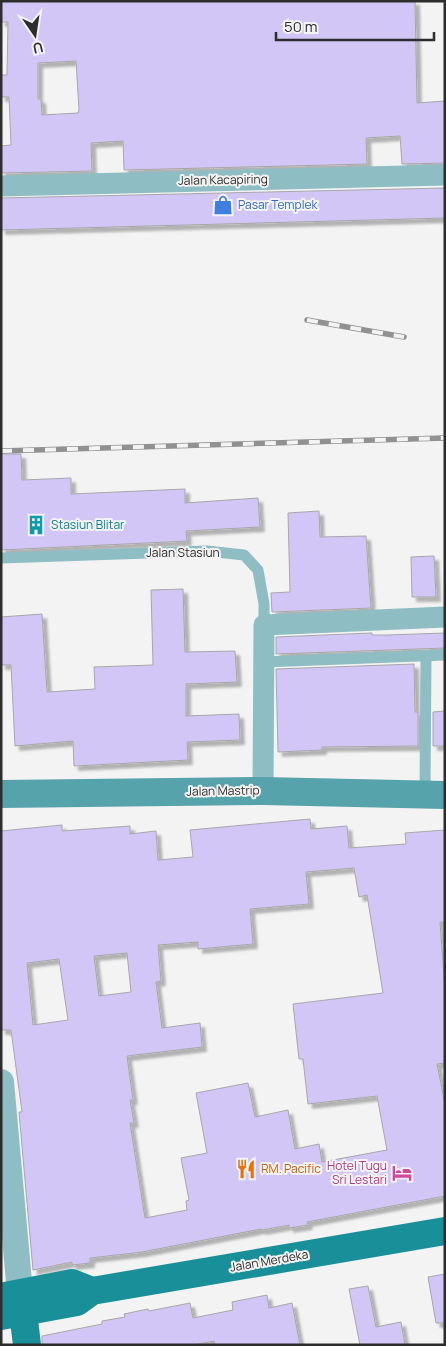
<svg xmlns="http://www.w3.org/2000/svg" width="446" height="1346" font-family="Manrope,sans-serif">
<defs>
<filter id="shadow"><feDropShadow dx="4.5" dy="4.5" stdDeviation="1" flood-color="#0004"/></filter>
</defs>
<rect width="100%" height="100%" fill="#f3f3f4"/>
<!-- building -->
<g fill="#d2c6f7" stroke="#a7a7a8" fill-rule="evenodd" filter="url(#shadow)">
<path d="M1,1H415L417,103L445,101V163L402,164L400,136L366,138L367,164L124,170L123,141L91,143L92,171L1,173V146L11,145L9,97H1V75H7L8,22H1ZM76,61L79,110L78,113L42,115L41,99H38V63Z"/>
<polygon points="445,188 445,218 1,230 1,198"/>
<polygon points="1,454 21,454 22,480 71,478 71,494 185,489 185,503 258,498 260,527 186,531 187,541 1,550"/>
<polygon points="319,511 320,537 366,536 371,608 272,612 271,593 290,592 288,513"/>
<polygon points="434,556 436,597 412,597 411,557"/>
<polygon points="183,589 185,652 235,651 237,682 186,684 186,716 239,714 240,740 187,742 188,760 74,766 73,741 15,746 11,665 1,665 1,617 42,614 47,692 95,689 94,667 153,665 151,590"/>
<polygon points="372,633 372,635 388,635 445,633 445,648 276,654 276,637"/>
<polygon points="414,664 415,712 418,712 418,746 322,747 322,750 278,752 276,669"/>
<polygon points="445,711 445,746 433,746 433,712"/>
<path d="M310,819L311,829L347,826L349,848L406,844L405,833L445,830V922H440L445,990V1063L437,1064L445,1104V1196L307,1222L308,1225L289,1228V1225L262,1230L261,1229L142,1252L90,1258V1263L72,1265V1262L33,1270L19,1112H22L11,1030H1V831L62,825V831L130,826V834L156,831L158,860L193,857L190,830ZM354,868L359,897L367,895L383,993L293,1004L299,1059H303L308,1104L377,1096L387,1150L322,1162L319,1144L295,1149L288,1110L255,1117L248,1083L196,1093L207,1153L181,1158L189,1200L186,1201L187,1210L145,1218L130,1123H134L130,1100H133L127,1056L202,1047L200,1023L162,1028L156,982L161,981L158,945L198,942V949L253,944L250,909L309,904L306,872ZM127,953L131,992L99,996L94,956ZM59,959L68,1020L33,1025L27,963Z"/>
<polygon points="445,1274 445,1323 436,1323 428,1277"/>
<polygon points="368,1286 376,1327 401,1322 405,1345 360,1345 349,1289"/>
<polygon points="267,1295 269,1308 292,1303 300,1345 215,1345 214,1341 193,1345 42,1345 42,1336 102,1324 102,1321 125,1317 124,1314 148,1309 149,1311 190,1303 193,1318 233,1310 232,1302"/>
</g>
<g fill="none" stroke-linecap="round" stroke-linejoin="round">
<!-- service -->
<g stroke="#8ebec3" stroke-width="11">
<polyline points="1,558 207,551 244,555 258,570 264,604 264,625"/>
<polyline points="264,662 445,655"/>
<polyline points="425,794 426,656"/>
</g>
<!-- minor -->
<g stroke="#8ebec3" stroke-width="21">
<polyline points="1,186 445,175"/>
<polyline points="263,791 264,625 445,617"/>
</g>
<!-- tertiary -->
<polyline stroke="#8ebec3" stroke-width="26" points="1,1082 20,1293"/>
<!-- secondary -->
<polyline stroke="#56a3ab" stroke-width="28" points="1,794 263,791 445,795"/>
<!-- primary -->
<g stroke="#199099" stroke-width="28">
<polyline points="5,1296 72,1283 92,1291"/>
<polyline points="23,1312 27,1345"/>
<polyline points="1,1316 77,1302 92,1291 445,1231"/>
</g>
<defs>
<g id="rail">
<polyline points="307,320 404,337"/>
<polyline points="1,451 445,438"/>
</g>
</defs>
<!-- rail casing -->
<use href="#rail" stroke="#919191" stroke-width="5.5"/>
<!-- rail -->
<use href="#rail" stroke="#f3f3f4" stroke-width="4" stroke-dasharray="11" stroke-linecap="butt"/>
</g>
<!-- icons -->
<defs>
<symbol id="shop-bare" viewBox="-9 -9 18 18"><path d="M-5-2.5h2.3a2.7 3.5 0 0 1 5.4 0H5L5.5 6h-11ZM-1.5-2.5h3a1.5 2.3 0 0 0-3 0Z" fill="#3f7fe0" stroke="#f3f3f4" stroke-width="2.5" paint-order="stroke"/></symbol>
<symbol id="building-bare" viewBox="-9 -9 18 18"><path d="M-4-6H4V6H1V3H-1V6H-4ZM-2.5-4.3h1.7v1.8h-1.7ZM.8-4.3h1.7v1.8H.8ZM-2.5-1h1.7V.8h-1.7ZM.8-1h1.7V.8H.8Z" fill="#0f9aa8" stroke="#f3f3f4" stroke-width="2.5" paint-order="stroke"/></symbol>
<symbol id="restaurant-bare" viewBox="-9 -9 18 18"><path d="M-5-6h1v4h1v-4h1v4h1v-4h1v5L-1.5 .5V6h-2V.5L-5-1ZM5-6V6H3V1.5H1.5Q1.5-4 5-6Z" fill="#e8710a" stroke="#f3f3f4" stroke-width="2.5" paint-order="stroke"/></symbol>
<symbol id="hotel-bare" viewBox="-9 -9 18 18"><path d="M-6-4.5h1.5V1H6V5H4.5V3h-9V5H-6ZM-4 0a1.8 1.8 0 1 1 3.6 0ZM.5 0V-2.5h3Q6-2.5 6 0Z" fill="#d1479c" stroke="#f3f3f4" stroke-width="2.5" paint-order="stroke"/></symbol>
</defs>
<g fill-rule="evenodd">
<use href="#shop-bare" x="209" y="191" width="28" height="28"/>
<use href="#building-bare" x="22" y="511" width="28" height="28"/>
<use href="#restaurant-bare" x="232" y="1155" width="28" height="28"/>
<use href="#hotel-bare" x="388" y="1159" width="28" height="28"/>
</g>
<g text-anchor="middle" stroke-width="4" stroke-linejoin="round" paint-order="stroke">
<!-- street labels -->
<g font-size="12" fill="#2d2d2d" stroke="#f3f3f4">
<text transform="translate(223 180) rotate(-1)" y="4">Jalan Kacapiring</text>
<text x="183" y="557">Jalan Stasiun</text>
<text transform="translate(223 791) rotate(-1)" y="4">Jalan Mastrip</text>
<text transform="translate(269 1261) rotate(-10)" y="4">Jalan Merdeka</text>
</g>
<!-- shop labels -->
<g font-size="12" fill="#366cbe" stroke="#f3f3f4" text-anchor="start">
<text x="238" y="209">Pasar Templek</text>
</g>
<!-- culture labels -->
<g font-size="12" fill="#0d838f" stroke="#f3f3f4" text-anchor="start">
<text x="51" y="529">Stasiun Blitar</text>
</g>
<!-- hotel labels -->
<g font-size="12" fill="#b23c85" stroke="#f3f3f4" text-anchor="end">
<text x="387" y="1170">Hotel Tugu<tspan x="387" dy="14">Sri Lestari</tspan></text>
</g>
<!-- food labels -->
<g font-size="12" fill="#c56008" stroke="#f3f3f4" text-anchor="start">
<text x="261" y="1173">RM. Pacific</text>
</g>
</g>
<!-- border -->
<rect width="446" height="1346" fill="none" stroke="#2d2d2d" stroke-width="5"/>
<!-- north arrow -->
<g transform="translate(35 35) rotate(167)" stroke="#f3f3f4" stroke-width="4" paint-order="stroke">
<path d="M0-4L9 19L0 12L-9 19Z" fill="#2d2d2d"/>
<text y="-8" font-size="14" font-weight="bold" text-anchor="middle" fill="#2d2d2d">U</text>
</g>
<!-- scale -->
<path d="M276 32v8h158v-8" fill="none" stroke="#2d2d2d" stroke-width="2.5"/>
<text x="284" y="32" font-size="15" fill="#2d2d2d" stroke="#f3f3f4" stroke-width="4" paint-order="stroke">50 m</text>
</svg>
